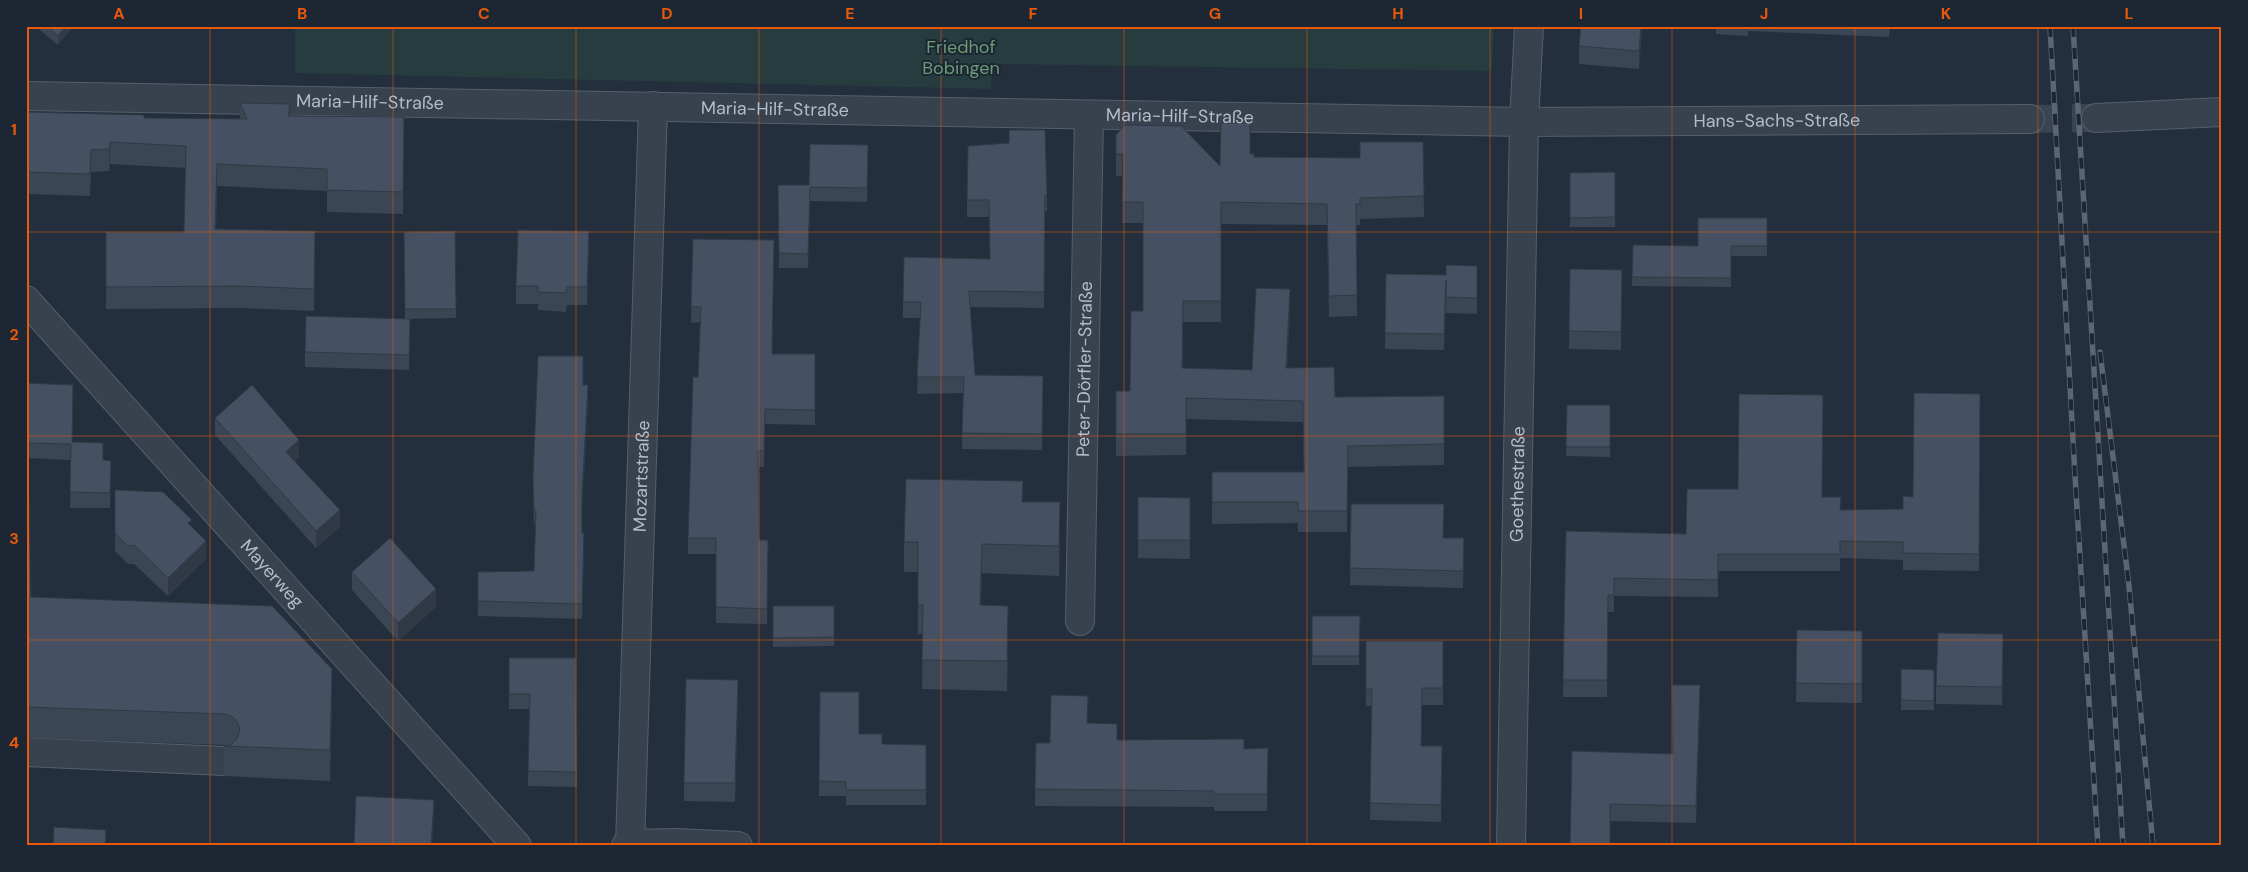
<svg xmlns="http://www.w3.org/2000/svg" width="2248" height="872" font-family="'DM Sans',sans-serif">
<rect width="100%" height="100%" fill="#242f3e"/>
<!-- green -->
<polygon fill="#263c3f" points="295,26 1494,26 1492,71 992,64 991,89 295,73"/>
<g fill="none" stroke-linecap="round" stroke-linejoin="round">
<!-- minor-tunnel -->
<polyline stroke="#3a4453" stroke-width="28" stroke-dasharray="28 14" stroke-linecap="butt" points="2030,119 2096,118"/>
<defs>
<g id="minor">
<path id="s1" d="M26,96L1524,122L2030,119"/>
<polyline points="2096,118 2222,112"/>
<path id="s2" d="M26,300L517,846"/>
<path id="s3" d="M1080,621L1089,115"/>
<polyline points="26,752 224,761"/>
<polyline points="626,846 630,844 676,843 738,846"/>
<path id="s4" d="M630,846L653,106"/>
<path id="s5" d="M1511,846L1524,122L1529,26"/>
</g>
</defs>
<!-- minor casing -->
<use href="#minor" stroke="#565f6c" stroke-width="30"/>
<!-- minor -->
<use href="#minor" stroke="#38414e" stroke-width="28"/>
<defs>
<g id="rail">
<polyline points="2050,26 2075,476 2098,846"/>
<polyline points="2073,26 2123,846"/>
<polyline points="2100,352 2129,586 2153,846"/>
</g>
</defs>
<!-- rail casing -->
<use href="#rail" stroke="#5a6575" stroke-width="5.5"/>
<!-- rail -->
<use href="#rail" stroke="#1d2633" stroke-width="4" stroke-dasharray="11" stroke-linecap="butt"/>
</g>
<!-- wall -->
<g fill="#3b4654">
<polygon points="35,26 74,26 58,45"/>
<polygon points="1642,26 1639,69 1579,64 1579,46"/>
<polygon points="1716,26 1890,26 1889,37 1748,31 1748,36 1716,34"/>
<polygon points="240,103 290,116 404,117 403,214 327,212 327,191 217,186 216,229 315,253 314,311 239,308 106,309 106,232 184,232 186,168 110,164 109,171 91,172 90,196 26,194 26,112 144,118 240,119"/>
<polygon points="1116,135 1220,166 1250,154 1254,157 1360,158 1423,142 1424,217 1360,219 1360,225 1356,225 1357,316 1329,317 1327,225 1221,224 1221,322 1183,322 1183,368 1252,370 1290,310 1287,368 1335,397 1444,396 1444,465 1348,467 1347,532 1298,532 1298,523 1212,524 1212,472 1304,472 1303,422 1186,419 1186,455 1116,456 1116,391 1130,391 1143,311 1143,223 1122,223 1123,176 1116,176"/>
<polygon points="868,159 867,202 810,201 808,268 779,268 778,185 809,185"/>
<polygon points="1615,172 1615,227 1570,227 1570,173"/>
<polygon points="1047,195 1047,211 1045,211 1044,308 970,307 975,375 1043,376 1042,450 962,449 963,393 917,394 920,318 903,318 903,302 990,259 989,217 967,217 967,200"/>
<polygon points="1767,218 1767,256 1731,256 1731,287 1632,286 1633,245 1698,246"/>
<polygon points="455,231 456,318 405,319 404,232"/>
<polygon points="693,239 773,354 815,354 815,425 765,424 764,467 758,467 759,540 768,540 767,624 716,623 716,554 688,554 688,538 698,377 700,322 691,323"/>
<polygon points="589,249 587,305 567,305 566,312 538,310 538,304 516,304 516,286"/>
<polygon points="1477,266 1477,314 1446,313 1446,296 1444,350 1385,349 1386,274 1446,275"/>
<polygon points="1570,269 1622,270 1621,350 1569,349"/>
<polygon points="410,334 409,370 305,367 305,352"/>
<polygon points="26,383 73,400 72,442 103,460 111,461 110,508 70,508 71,460 26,458"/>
<polygon points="583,385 588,400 582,510 582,533 584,548 582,619 478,616 478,572 534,571 536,525 534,525 533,479"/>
<polygon points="1980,394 1979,571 1903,570 1903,560 1840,558 1840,571 1718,571 1718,597 1614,596 1614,612 1608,612 1607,697 1563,697 1566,531 1686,534 1822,497 1841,510 1903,509 1913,497"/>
<polygon points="1567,405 1610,405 1610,457 1566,456"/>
<polygon points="215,418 299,457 295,461 340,527 316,548 215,435"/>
<polygon points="115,490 192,526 206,559 168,596 134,564 128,564 115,551"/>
<polygon points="1138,497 1190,498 1190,559 1138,558"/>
<polygon points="26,498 31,597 332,700 330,781 224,776 224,746 225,745 26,738"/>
<polygon points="1023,502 1060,532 1059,576 982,573 981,605 1008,635 1007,691 922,689 923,634 918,634 918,572 904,572 904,542"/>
<polygon points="1351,504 1444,538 1464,555 1463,588 1350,585"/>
<polygon points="352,572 436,607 398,641 352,590"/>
<polygon points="773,606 834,606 834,646 773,647"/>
<polygon points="1312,616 1360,616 1359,665 1312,665"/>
<polygon points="1797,630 1862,631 1862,703 1796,702"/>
<polygon points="2003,634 2002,705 1936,704 1936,686"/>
<polygon points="1366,641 1443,641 1443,705 1422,705 1421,746 1442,763 1441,822 1370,820 1372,706 1366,706"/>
<polygon points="509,658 576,658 577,787 528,786 529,709 509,709"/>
<polygon points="1901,669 1934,670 1934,710 1901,710"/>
<polygon points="820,692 859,734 882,744 926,745 926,805 846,805 846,796 819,796"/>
<polygon points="738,698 735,802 684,801 684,783"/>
<polygon points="1700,701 1696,823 1610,821 1572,751 1673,754"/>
<polygon points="1087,723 1117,740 1244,749 1268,748 1267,811 1214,811 1214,807 1035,806 1036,743 1050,743"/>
</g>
<!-- shaded-wall -->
<g fill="#303945">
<polygon points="66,26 74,26 58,45 58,36"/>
<polygon points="1641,26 1642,26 1639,69 1639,51"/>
<polygon points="110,142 110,164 109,171 109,149"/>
<polygon points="91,150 91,172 90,196 90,174"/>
<polygon points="217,164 217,186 215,251 215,229"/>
<polygon points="315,231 315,253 314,311 314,289"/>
<polygon points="589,231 589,249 587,305 587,287"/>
<polygon points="1290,289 1290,310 1286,390 1286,368"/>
<polygon points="588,385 588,400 582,510 582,495"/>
<polygon points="299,440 299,457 286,468 286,452"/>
<polygon points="1060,502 1060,532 1059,576 1059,546"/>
<polygon points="340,510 340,527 316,548 316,531"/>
<polygon points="1464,538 1464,555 1463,588 1463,571"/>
<polygon points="206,541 206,559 168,596 168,578"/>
<polygon points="982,544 982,573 980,635 980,605"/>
<polygon points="436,589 436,607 398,641 398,623"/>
<polygon points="1008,606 1008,635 1007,691 1007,661"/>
<polygon points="332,669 332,700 330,781 330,750"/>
<polygon points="738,680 738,698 735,802 735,783"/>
<polygon points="1700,685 1700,701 1696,823 1696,806"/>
<polygon points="434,800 434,818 432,846 431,846"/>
</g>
<!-- building -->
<g fill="#455162" stroke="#303945">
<polygon points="47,26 66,26 58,36"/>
<polygon points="1581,26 1641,26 1639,51 1579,46"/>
<polygon points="240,103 290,104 288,116 404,117 403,192 327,190 327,169 217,164 215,229 315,231 314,289 239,286 106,287 106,232 184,232 186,146 110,142 109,149 91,150 90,174 26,172 26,112 144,115 144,118 247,119"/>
<polygon points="1221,123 1250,123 1250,154 1254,154 1254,157 1360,158 1360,142 1423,142 1424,196 1360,198 1360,204 1356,204 1357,295 1329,296 1327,204 1221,202 1221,301 1183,301 1182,368 1252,370 1256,288 1290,289 1286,368 1334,367 1335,397 1444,396 1444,444 1348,446 1347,511 1298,511 1298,502 1212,502 1212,472 1304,472 1303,401 1186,398 1186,434 1116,434 1116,391 1130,391 1131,311 1143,311 1143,202 1122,202 1123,154 1116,154 1116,135 1125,125 1181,126 1220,166"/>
<polygon points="1009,130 1045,130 1047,195 1045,195 1044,292 969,291 975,375 1043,376 1042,434 962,433 964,377 917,377 921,302 903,302 904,257 990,259 989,200 967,200 968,146 1009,143"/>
<polygon points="810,144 868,145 867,188 810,187 808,254 779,253 778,185 809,185"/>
<polygon points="1615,172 1615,217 1570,218 1570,173"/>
<polygon points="1698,218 1767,218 1767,246 1731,246 1731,278 1632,277 1633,245 1698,246"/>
<polygon points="518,230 589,231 587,287 567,287 566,293 538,292 538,286 516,286"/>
<polygon points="455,231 456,309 405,309 404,232"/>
<polygon points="693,239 774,240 772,354 815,354 815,410 765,409 764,451 758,451 759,540 768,540 767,609 716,607 716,538 688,538 693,377 698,377 701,307 691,307"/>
<polygon points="1446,265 1477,266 1477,298 1446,297 1446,280 1444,334 1385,333 1386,274 1446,275"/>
<polygon points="1570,269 1622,270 1621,332 1569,331"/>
<polygon points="306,316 410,319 409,355 305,352"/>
<polygon points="538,356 583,356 583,385 588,385 582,495 582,533 584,533 582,604 478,601 478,572 534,571 536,510 534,510 533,479"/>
<polygon points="26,383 73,385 72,442 103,443 103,460 111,461 110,493 70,492 71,444 26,443"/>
<polygon points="252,385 299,440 286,452 340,510 316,531 215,418"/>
<polygon points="1914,393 1980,394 1979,554 1903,553 1903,542 1840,541 1840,554 1718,554 1718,580 1614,578 1614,595 1608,595 1607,680 1563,680 1566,531 1686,534 1687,489 1738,489 1739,394 1823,395 1822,497 1841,497 1840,510 1903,509 1903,496 1913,497"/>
<polygon points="1567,405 1610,405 1610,447 1566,447"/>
<polygon points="906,479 1023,481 1022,502 1060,502 1059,546 982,544 980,605 1008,606 1007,661 922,660 923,605 918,605 918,542 904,542"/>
<polygon points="115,490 163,492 192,520 188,523 206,541 168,578 134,545 128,546 115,533"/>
<polygon points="1138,497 1190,498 1190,540 1138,540"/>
<polygon points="26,498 29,498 31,597 272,606 332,669 330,750 224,746 232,744 237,739 240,730 238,723 233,717 225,714 26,707"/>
<polygon points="1351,504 1444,504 1443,538 1464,538 1463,571 1350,568"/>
<polygon points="390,538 436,589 398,623 352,572"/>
<polygon points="773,606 834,606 834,637 773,638"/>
<polygon points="1312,616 1360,616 1359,656 1312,656"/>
<polygon points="1797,630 1862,631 1862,684 1796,683"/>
<polygon points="1938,633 2003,634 2002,687 1936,686"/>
<polygon points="1366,641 1443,641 1443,688 1422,688 1421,746 1442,746 1441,805 1370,803 1372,689 1366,689"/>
<polygon points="509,658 576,658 577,772 528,771 530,694 509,694"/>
<polygon points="1901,669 1934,670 1934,701 1901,700"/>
<polygon points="686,679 738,680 735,783 684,783"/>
<polygon points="1672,685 1700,685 1696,806 1610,804 1610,846 1570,846 1572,751 1673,754"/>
<polygon points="820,692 859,692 859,734 882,734 882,744 926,745 926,790 846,790 846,782 819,781"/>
<polygon points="1051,695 1088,696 1087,723 1117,724 1117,740 1244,739 1244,749 1268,748 1267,794 1214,794 1214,791 1035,789 1036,743 1050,743"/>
<polygon points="356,796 434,800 431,846 354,846"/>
<polygon points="54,827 106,830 105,846 53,846"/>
</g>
<!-- grid -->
<path fill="none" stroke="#e8590c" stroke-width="1" stroke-opacity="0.55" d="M210,26V846M393,26V846M576,26V846M759,26V846M941,26V846M1124,26V846M1307,26V846M1490,26V846M1672,26V846M1855,26V846M2038,26V846M26,232H2222M26,436H2222M26,640H2222"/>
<g text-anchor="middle" stroke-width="4" stroke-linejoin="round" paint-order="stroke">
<!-- park labels -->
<g font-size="18" fill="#6b9a76" stroke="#1d2633">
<text x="961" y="53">Friedhof<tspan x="961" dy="21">Bobingen</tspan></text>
</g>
<!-- street labels -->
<g font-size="18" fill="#b4bcc9" stroke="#1d2633">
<text dy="6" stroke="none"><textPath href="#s1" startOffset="344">Maria-Hilf-Straße</textPath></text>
<text dy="6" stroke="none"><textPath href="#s1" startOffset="749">Maria-Hilf-Straße</textPath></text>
<text dy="6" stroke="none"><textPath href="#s1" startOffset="1154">Maria-Hilf-Straße</textPath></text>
<text dy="6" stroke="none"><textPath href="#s1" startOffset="1751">Hans-Sachs-Straße</textPath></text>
<text dy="6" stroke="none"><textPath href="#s3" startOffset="252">Peter-Dörfler-Straße</textPath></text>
<text dy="6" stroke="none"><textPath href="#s4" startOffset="370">Mozartstraße</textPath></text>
<text dy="6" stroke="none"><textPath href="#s5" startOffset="362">Goethestraße</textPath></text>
<text dy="6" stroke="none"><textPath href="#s2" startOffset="368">Mayerweg</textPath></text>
</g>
</g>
<!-- border -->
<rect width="2248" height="872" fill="none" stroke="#1d2633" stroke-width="55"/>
<rect x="28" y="28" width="2192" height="816" fill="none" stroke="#e8590c" stroke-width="2"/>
<g font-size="16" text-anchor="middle" font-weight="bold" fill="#e8590c">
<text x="119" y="19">A</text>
<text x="302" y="19">B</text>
<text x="484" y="19">C</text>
<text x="667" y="19">D</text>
<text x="850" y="19">E</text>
<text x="1033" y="19">F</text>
<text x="1215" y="19">G</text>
<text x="1398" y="19">H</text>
<text x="1581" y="19">I</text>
<text x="1764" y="19">J</text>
<text x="1946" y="19">K</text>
<text x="2129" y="19">L</text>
<text x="14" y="135">1</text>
<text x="14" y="340">2</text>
<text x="14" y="544">3</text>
<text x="14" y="748">4</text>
</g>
</svg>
